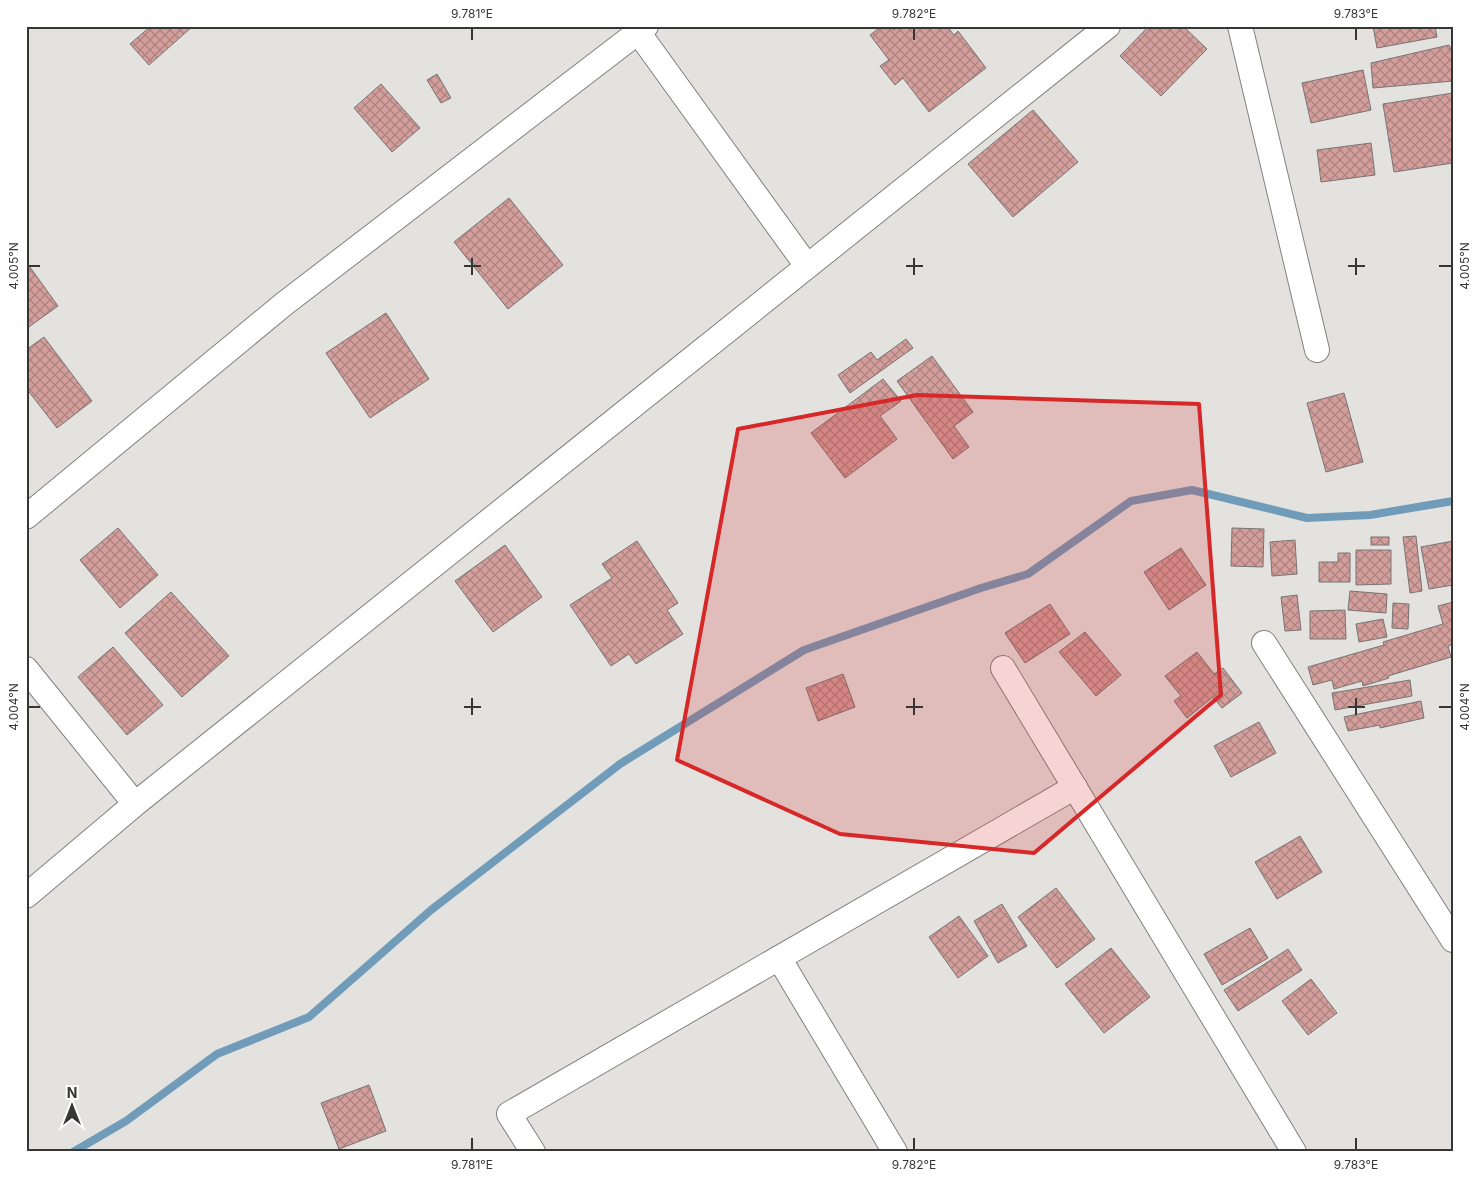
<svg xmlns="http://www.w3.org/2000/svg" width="1479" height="1178" font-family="Inter,sans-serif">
<defs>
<pattern id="building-cross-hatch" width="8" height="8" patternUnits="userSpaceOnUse" patternTransform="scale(1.25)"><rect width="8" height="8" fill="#d39e9b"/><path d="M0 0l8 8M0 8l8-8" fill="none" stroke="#ac827f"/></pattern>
</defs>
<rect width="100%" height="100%" fill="#e3e2df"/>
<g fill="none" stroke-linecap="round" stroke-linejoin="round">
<!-- stream -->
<polyline stroke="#719cb9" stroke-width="8" points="73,1152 126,1121 217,1054 309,1017 431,910 620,764 804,650 981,588 1028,574 1131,501 1192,490 1307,518 1370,515 1453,501"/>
</g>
<!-- building -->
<g fill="url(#building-cross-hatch)" stroke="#787474">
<polygon points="151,26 193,26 149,65 130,44"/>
<polygon points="882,26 892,26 894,30 899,26 947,26 954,35 958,31 986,68 929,112 903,78 895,85 880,66 889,60 870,35"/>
<polygon points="1149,26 1183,26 1207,49 1161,96 1120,56"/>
<polygon points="1373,26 1435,26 1437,37 1377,48"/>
<polygon points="1449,45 1453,54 1453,81 1373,88 1371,63"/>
<polygon points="1363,70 1371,110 1311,123 1302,83"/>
<polygon points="437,74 451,98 441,103 427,80"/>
<polygon points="381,84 420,128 392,152 354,108"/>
<polygon points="1453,93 1453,163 1394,172 1383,104"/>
<polygon points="1033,110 1078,162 1013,217 968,164"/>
<polygon points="1371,143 1375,175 1321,182 1317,150"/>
<polygon points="509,198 563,265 508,309 454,242"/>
<polygon points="27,263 58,306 26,329 26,264"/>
<polygon points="386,313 429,379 370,418 326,353"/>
<polygon points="44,337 92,401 57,428 26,388 26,350"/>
<polygon points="906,339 913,348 850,393 838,375 871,352 877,360"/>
<polygon points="932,356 973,412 954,426 969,447 953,459 897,381"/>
<polygon points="883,379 901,401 880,416 897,439 845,478 811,433"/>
<polygon points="1344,393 1363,462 1326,472 1307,403"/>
<polygon points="118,528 158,575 120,608 80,560"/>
<polygon points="1232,528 1264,529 1263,567 1231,566"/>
<polygon points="1416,536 1422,591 1410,593 1403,537"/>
<rect x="1371" y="537" width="18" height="8"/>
<polygon points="1295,540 1297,574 1272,576 1270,542"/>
<polygon points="637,541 678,603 667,610 683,634 636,664 629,654 611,666 570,605 612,578 602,564"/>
<polygon points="1453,541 1453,585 1429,589 1421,547"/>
<polygon points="505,545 542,597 493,632 455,581"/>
<polygon points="1181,548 1206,585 1169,610 1144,572"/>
<polygon points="1356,550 1391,550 1391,584 1356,585"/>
<polygon points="1338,553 1350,553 1350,582 1319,582 1319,562 1338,562"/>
<polygon points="1350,591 1387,594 1386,613 1348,610"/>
<polygon points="171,592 229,656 182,697 125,633"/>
<polygon points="1297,595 1301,630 1285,631 1281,597"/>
<polygon points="1453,602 1453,644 1448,646 1451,657 1388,676 1389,678 1363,686 1362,681 1334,689 1332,680 1313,685 1308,667 1384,645 1383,642 1443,624 1438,606"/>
<polygon points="1393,603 1409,604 1408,629 1392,628"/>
<polygon points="1050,604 1070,634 1025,663 1005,633"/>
<polygon points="1345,610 1346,639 1310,639 1310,611"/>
<polygon points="1383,619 1387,637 1359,642 1356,624"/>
<polygon points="1085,632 1121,675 1096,696 1059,652"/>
<polygon points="113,647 163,705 127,735 78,677"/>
<polygon points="1197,652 1214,674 1223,668 1242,693 1222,708 1213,697 1187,718 1174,701 1181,696 1165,676"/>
<polygon points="843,674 855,707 818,721 806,688"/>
<polygon points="1410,680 1412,696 1335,710 1332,693"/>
<polygon points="1421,701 1424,718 1380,728 1380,725 1348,731 1344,717"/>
<polygon points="1259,722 1276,753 1231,777 1214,746"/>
<polygon points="1300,836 1322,872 1277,899 1255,862"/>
<polygon points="1056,888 1095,939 1057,968 1018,917"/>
<polygon points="1002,904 1027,946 998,963 974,921"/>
<polygon points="959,916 988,956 958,978 929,937"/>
<polygon points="1250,928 1268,958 1222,985 1204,954"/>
<polygon points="1111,948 1150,997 1104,1033 1065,984"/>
<polygon points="1288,949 1302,970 1238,1011 1224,990"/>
<polygon points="1311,979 1337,1013 1308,1035 1282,1001"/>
<polygon points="369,1085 386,1131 339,1149 321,1103"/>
</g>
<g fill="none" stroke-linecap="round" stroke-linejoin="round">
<defs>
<g id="street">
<polyline points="1240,26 1317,350"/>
<polyline points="638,32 807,266"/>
<polyline points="26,517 284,304 646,26"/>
<polyline points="1264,643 1453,940"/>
<polyline points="1003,668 1294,1152"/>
<polyline points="26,669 135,804"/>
<polyline points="26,896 135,804 1108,26"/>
<polyline points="779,958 895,1152"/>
<polyline points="533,1152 509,1114 1075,787"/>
</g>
</defs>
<!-- street casing -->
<use href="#street" stroke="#82817e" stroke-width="26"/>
<!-- street -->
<use href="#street" stroke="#fff" stroke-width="24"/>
</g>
<!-- marked area -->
<path fill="#d62828" fill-opacity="0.2" stroke="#d62828" stroke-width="4" stroke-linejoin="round" d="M917,395L1199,404L1221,695L1034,853L840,834L677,760L738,429Z"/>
<!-- ticks -->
<path fill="none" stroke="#363635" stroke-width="2" d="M472,28V40M914,28V40M1356,28V40M472,258V275M914,258V275M1356,258V275M28,266H40M464,266H481M906,266H923M1348,266H1365M1439,266H1452M472,698V715M914,698V715M1356,698V715M28,707H40M464,707H481M906,707H923M1348,707H1365M1439,707H1452M472,1138V1150M914,1138V1150M1356,1138V1150"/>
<!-- border -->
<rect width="1479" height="1178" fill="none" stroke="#ffffff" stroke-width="55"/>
<!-- north arrow -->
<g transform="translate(72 1106)" stroke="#ffffff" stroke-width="4" paint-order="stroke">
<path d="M0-4L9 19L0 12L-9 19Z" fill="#363635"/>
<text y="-8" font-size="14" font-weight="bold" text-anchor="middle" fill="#363635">N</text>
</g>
<rect x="28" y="28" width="1424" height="1122" fill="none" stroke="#363635" stroke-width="2"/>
<g font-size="12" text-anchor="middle" fill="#363635">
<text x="472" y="18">9.781°E</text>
<text x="914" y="18">9.782°E</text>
<text x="1356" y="18">9.783°E</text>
<text transform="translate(14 266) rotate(-90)" y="4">4.005°N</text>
<text transform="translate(1465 266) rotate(-90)" y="4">4.005°N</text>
<text transform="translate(14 707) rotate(-90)" y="4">4.004°N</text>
<text transform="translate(1465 707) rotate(-90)" y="4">4.004°N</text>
<text x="472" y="1169">9.781°E</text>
<text x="914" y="1169">9.782°E</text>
<text x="1356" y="1169">9.783°E</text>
</g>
</svg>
